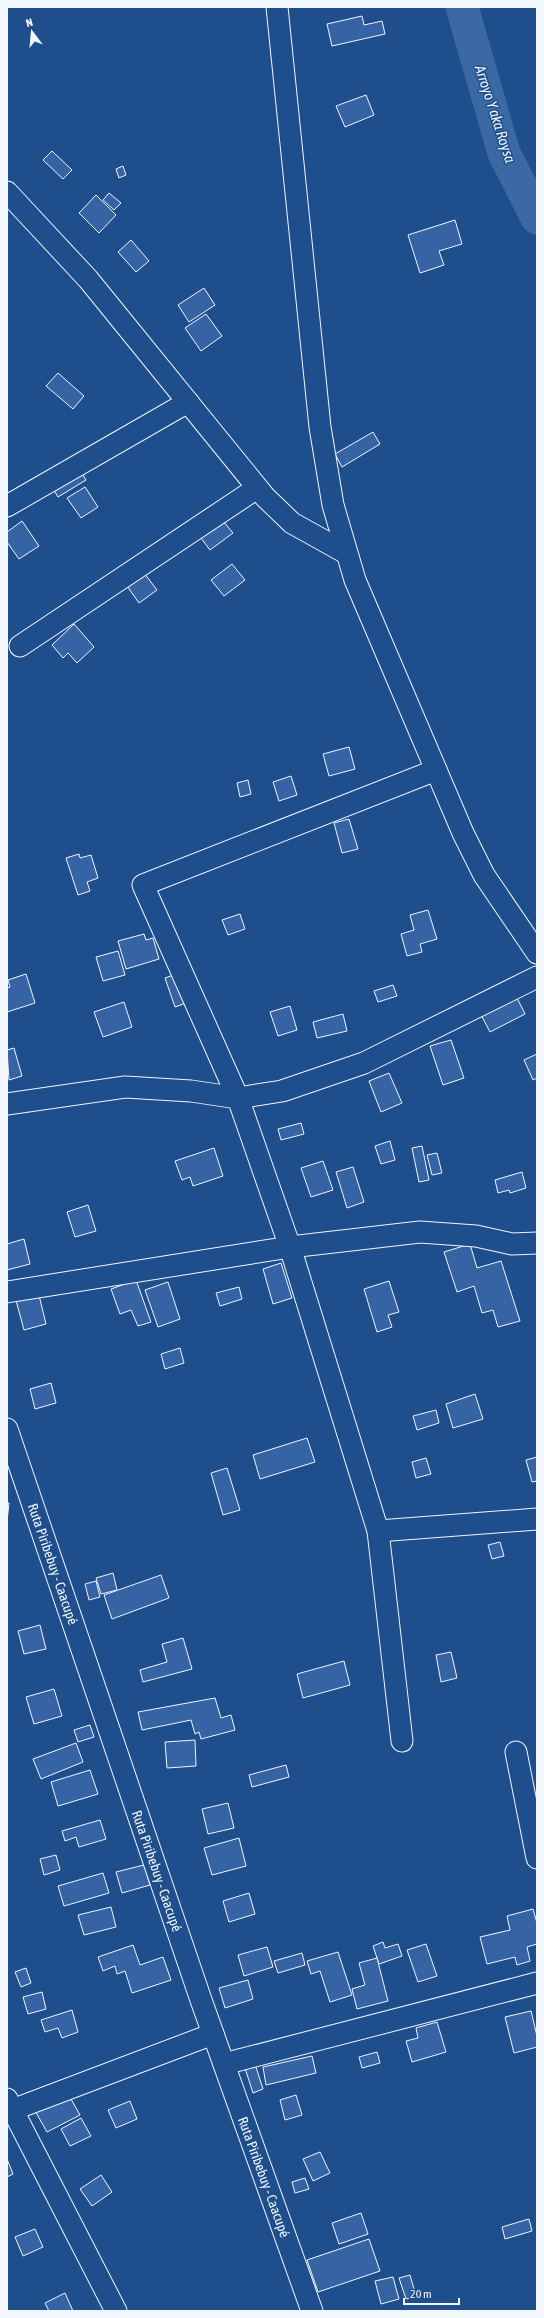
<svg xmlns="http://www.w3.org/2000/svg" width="544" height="2318" font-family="'Asap Condensed',sans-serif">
<rect width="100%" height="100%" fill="#1f4e8c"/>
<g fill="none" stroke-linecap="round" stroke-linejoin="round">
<!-- river -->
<polyline stroke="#3b69a3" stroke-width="33" points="462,7 504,153 537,218"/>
</g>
<!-- building -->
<g fill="#3563a3" stroke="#f2f6ff">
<polygon points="362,16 364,25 382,21 385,34 332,46 327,24"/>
<polygon points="366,95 374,115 345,127 336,106"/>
<polygon points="52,151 72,170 63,179 43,160"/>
<polygon points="123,166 126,175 119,178 116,169"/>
<polygon points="109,193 121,203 114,210 103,200"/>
<polygon points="96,195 116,215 99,233 79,213"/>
<polygon points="455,220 462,244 439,251 444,265 420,273 408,235"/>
<polygon points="131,240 149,261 136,272 118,252"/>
<polygon points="204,288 215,305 189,322 178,305"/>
<polygon points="206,314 222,336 201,351 185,328"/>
<polygon points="58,373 84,396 73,409 46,386"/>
<polygon points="373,432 380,444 342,467 335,454"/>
<polygon points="80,470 86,480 58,497 52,487"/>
<polygon points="85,487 98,507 81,518 67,498"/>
<polygon points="22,521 39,546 19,559 7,542 7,532"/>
<polygon points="223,521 233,533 210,550 201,538"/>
<polygon points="232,564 245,580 224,596 211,580"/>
<polygon points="144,573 157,590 139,603 127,586"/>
<polygon points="74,624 94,647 77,663 68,653 63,658 52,645"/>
<polygon points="349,747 355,769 329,776 323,754"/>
<polygon points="291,776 297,795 279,801 273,782"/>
<polygon points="248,780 251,794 240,797 237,783"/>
<polygon points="349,819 358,849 342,853 334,823"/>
<polygon points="79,854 80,858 91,855 98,878 87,882 90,891 78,895 66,858"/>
<polygon points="428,910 437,939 420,944 422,952 407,956 401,934 414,930 410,915"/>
<polygon points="240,914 245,929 228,935 222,920"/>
<polygon points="144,934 146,940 153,938 159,959 126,969 118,941"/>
<polygon points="118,951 125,975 103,981 96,957"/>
<polygon points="179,973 189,1002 175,1007 165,978"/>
<polygon points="26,974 35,1003 7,1012 7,988 10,987 8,980"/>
<polygon points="393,985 397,996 378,1002 374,991"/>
<polygon points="514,992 525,1014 490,1032 479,1011"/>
<polygon points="124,1002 132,1027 103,1037 94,1012"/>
<polygon points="290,1006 297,1030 278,1036 270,1012"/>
<polygon points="343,1014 347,1031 317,1038 313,1022"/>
<polygon points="451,1040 464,1078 443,1085 430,1046"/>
<polygon points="14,1048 22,1076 9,1080 7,1050"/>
<polygon points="537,1054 537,1078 533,1080 524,1060"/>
<polygon points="389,1073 402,1103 381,1112 369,1081"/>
<polygon points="301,1123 304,1134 281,1140 278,1129"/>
<polygon points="390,1141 395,1160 381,1164 375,1146"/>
<polygon points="422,1146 429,1180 419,1182 412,1148"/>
<polygon points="214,1148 223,1176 193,1186 190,1177 182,1180 175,1161"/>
<polygon points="437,1153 442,1173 432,1175 427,1155"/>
<polygon points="323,1161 333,1190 311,1197 301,1168"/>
<polygon points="353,1167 364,1202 347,1208 336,1172"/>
<polygon points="522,1172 526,1188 510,1193 509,1190 498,1193 495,1180"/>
<polygon points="88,1205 96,1231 75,1237 67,1212"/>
<polygon points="24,1239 30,1264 7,1270 7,1244"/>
<polygon points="470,1244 477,1268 501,1261 520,1321 498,1327 493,1310 482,1313 474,1286 457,1292 444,1252"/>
<polygon points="281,1263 292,1298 273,1304 263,1269"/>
<polygon points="136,1280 151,1322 138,1326 131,1310 120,1314 111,1289"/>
<polygon points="389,1281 399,1312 388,1315 392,1327 377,1332 364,1289"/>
<polygon points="168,1282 180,1319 158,1327 145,1290"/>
<polygon points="37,1287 46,1324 24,1330 14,1293"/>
<polygon points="239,1287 242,1299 220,1306 216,1293"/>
<polygon points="180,1348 184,1363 165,1369 161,1354"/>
<polygon points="51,1383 56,1403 35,1409 30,1389"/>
<polygon points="475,1394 483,1419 453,1428 446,1404"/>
<polygon points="436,1410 439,1423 417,1430 413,1416"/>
<polygon points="307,1438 315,1462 260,1479 253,1455"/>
<polygon points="537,1457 537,1481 532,1482 526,1460"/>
<polygon points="426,1458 431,1474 416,1478 412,1462"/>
<polygon points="227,1468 240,1510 223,1515 211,1473"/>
<polygon points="7,1503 9,1503 7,1522"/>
<polygon points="500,1542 504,1556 492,1559 488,1545"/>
<polygon points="113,1573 117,1590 101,1594 96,1578"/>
<polygon points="161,1575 169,1598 112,1619 104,1595"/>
<polygon points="96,1581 100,1597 89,1600 85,1584"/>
<polygon points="40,1625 46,1649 24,1654 18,1631"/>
<polygon points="183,1638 192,1669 143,1682 140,1670 167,1662 162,1644"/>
<polygon points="451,1652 457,1678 441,1682 436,1655"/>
<polygon points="344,1661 350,1685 303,1698 297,1674"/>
<polygon points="54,1689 62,1716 34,1724 26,1697"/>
<polygon points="215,1698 221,1718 231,1715 235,1730 201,1739 199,1732 195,1734 191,1720 142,1730 138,1712"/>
<polygon points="90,1725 94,1737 78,1742 74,1730"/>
<polygon points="195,1740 196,1766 167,1768 165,1742"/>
<polygon points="76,1743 83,1762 41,1779 33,1759"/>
<polygon points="286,1765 289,1777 252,1787 249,1775"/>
<polygon points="90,1770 98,1794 58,1806 51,1782"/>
<polygon points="228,1803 234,1828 208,1834 202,1809"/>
<polygon points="100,1820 106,1839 79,1847 76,1837 65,1841 62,1831"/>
<polygon points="239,1838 246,1866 212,1875 204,1848"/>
<polygon points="56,1855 60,1870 44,1875 40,1859"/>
<polygon points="144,1865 150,1885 122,1893 116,1872"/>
<polygon points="103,1873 109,1893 64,1906 58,1886"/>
<polygon points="249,1893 255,1914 229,1922 223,1901"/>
<polygon points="111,1907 116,1927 84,1935 78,1915"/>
<polygon points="533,1909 537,1923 537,1944 527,1947 530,1961 517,1965 515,1957 487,1964 480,1937 510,1930 507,1916"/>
<polygon points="383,1942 385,1948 398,1944 402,1956 379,1964 373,1946"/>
<polygon points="426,1944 437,1976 418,1982 407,1950"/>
<polygon points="133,1945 140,1965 163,1957 171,1980 132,1993 125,1971 117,1974 115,1966 103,1971 98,1957"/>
<polygon points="267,1947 273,1967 244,1976 238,1955"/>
<polygon points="338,1952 352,1995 330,2002 320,1971 311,1974 307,1961"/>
<polygon points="302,1953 305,1965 278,1973 274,1961"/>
<polygon points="377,1958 388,2001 357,2009 352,1989 365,1985 359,1963"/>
<polygon points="26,1968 31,1983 21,1987 15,1972"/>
<polygon points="248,1980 253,1999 225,2008 219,1988"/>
<polygon points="42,1992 46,2009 28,2014 23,1997"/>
<polygon points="72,2010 78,2032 62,2038 58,2028 45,2032 41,2020"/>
<polygon points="531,2011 537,2036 537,2047 514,2053 505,2017"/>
<polygon points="437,2022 446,2052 412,2062 406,2041 418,2038 416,2028"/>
<polygon points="377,2052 380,2063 362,2068 359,2057"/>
<polygon points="312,2056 316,2073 266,2085 263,2067"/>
<polygon points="254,2061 263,2089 253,2093 244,2065"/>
<polygon points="67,2092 80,2115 47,2132 34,2109"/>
<polygon points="296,2095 302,2115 285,2120 280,2100"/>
<polygon points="130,2101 137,2119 116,2128 108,2110"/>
<polygon points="81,2118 91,2136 70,2146 61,2129"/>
<polygon points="320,2152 330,2173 313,2181 303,2159"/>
<polygon points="7,2159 13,2174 7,2177"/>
<polygon points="101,2175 112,2192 92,2206 80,2189"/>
<polygon points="305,2178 309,2189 295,2193 292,2182"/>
<polygon points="361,2213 368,2234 339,2244 332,2223"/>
<polygon points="529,2219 532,2231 505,2239 502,2227"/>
<polygon points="35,2229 43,2247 23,2256 15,2237"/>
<polygon points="369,2239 380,2271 318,2292 307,2260"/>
<polygon points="410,2275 416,2296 406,2299 399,2278"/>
<polygon points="393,2277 399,2299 381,2304 375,2281"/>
<polygon points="65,2293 73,2311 49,2311 45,2303"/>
</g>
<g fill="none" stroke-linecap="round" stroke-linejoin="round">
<defs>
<g id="minor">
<polyline points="277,7 320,427 333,505 355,580 463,833 484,875 537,953"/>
<polyline points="7,192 88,279 265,497 292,523 346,553"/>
<polyline points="7,506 188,402"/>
<polyline points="20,646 257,488"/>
<polyline points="7,1104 125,1087 191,1091 238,1098 282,1091 364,1063 537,977"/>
<polyline points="7,1292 290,1247 420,1232 476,1236 512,1244 537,1243"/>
<polyline points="7,1429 201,2000 312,2311"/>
<polyline points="378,1531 537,1519"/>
<polyline points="402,1741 378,1531 290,1247 238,1098 143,885 436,770"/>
<polyline points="516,1752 537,1858"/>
<polyline points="224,2064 537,1983"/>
<polyline points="7,2099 116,2311"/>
<polyline points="7,2112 213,2034"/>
</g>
</defs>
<!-- minor casing -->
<use href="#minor" stroke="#f2f6ff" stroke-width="23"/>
<!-- minor -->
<use href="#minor" stroke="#1f4e8c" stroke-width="21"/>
</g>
<g text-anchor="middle" stroke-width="3" stroke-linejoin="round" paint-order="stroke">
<!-- street labels -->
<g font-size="14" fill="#f2f6ff" stroke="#1f4e8c">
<text transform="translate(53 1564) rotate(71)" y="5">Ruta Piribebuy - Caacupé</text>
<text transform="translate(157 1871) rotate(71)" y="5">Ruta Piribebuy - Caacupé</text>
<text transform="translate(264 2177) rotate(70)" y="5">Ruta Piribebuy - Caacupé</text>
</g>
<!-- water labels -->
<g font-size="15" font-style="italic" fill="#f2f6ff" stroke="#1f4e8c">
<text transform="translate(495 114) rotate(72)" y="5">Arroyo Y aka Roysa</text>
</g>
</g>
<!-- border -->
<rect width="544" height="2318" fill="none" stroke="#f2f6ff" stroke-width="16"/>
<!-- north arrow -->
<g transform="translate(32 32) rotate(344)" stroke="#1f4e8c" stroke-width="3" paint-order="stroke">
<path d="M0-3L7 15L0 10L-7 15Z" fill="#f2f6ff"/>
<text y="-6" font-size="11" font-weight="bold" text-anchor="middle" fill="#f2f6ff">N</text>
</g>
<!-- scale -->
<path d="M404 2298v6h55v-6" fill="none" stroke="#f2f6ff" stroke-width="2"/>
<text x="410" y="2298" font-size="12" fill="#f2f6ff" stroke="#1f4e8c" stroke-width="3" paint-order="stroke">20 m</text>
</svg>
